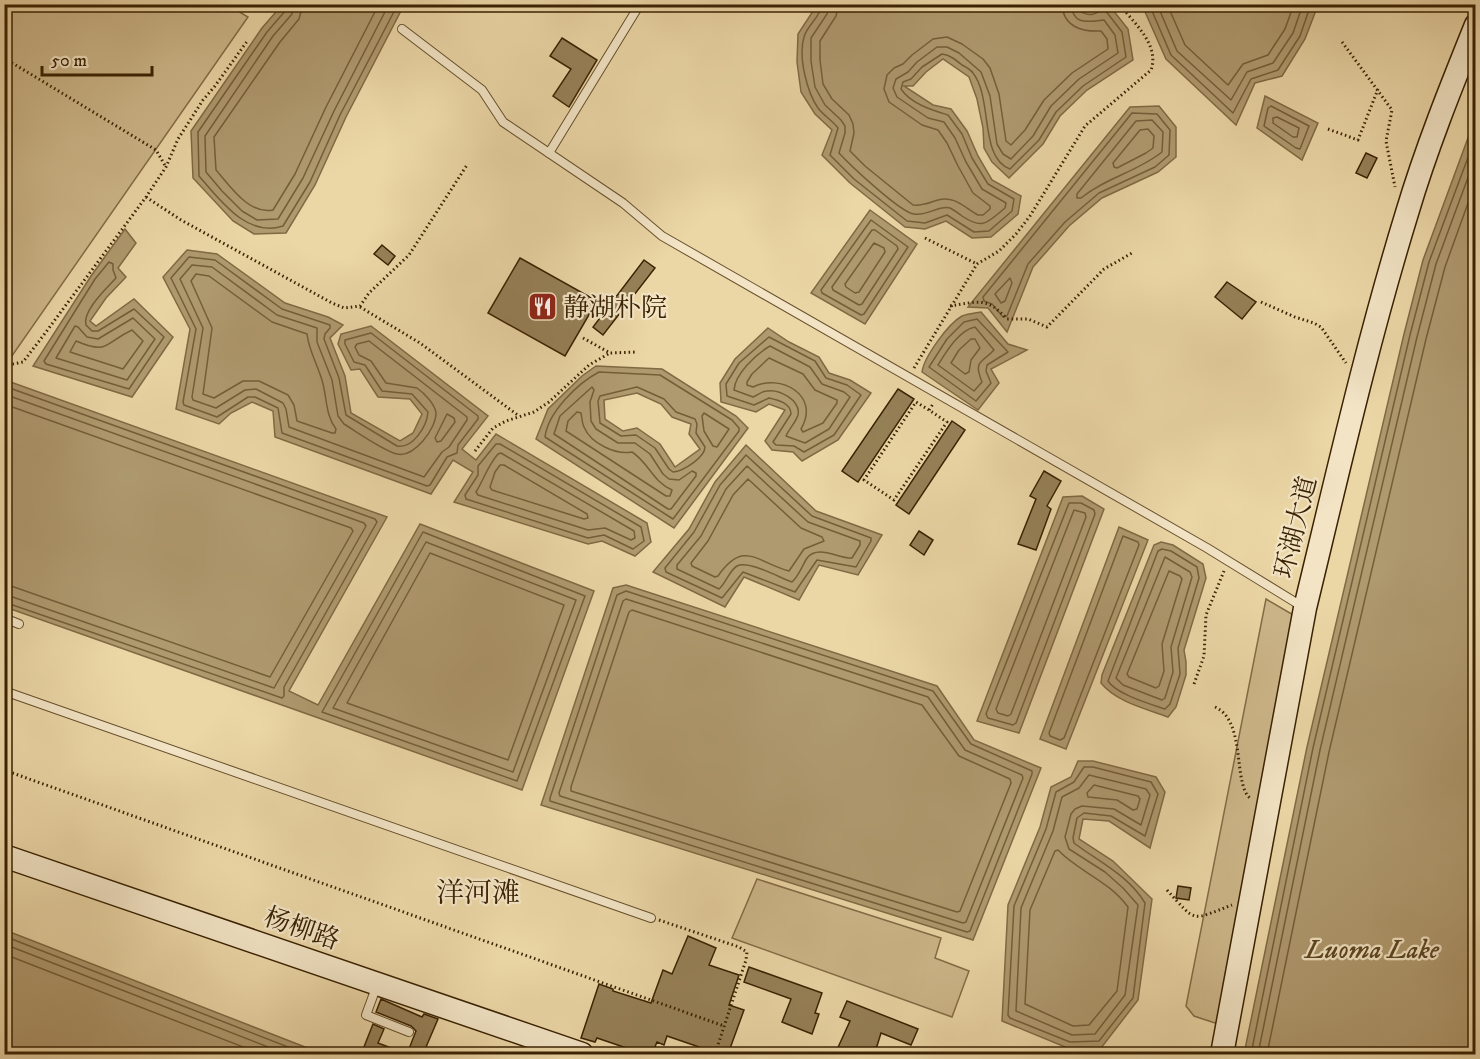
<svg xmlns="http://www.w3.org/2000/svg" width="1480" height="1059" font-family="'IM FELL DW Pica','Noto Serif SC',serif">
<rect width="100%" height="100%" fill="#ebd6a6"/>
<filter id="stains"><feTurbulence type="fractalNoise" baseFrequency=".00333" numOctaves="4"/><feColorMatrix values="0 0 0 0 .2 0 0 0 0 .09 0 0 0 0 .02 0 0 0 .5 -.17"/></filter>
<radialGradient id="worn" r=".72"><stop offset=".6" stop-color="#630" stop-opacity="0"/><stop offset="1" stop-color="#630" stop-opacity=".3"/></radialGradient>
<!-- green -->
<g fill="#cdb78a" stroke="#846c46" stroke-width="1.5">
<polygon points="5,4 228,5 248,17 7,363 4,363"/>
<polygon points="1266,599 1295,616 1218,1024 1194,1016 1186,1006"/>
<polygon points="757,879 941,938 935,958 969,971 952,1017 732,938"/>
</g>
<!-- water -->
<g fill="#af996e" stroke="#806943" stroke-width="1.5" fill-rule="evenodd">
<polygon points="1077,4 1090,9 1101,5 1109,5 1128,29 1133,60 1087,90 1060,116 1043,144 1009,178 992,162 984,148 983,128 977,99 969,77 943,59 926,72 913,86 904,86 933,105 951,109 967,131 978,156 992,180 1021,196 1018,214 991,237 972,238 946,221 925,229 905,227 850,183 822,155 832,130 815,114 801,92 797,62 798,34 817,5"/>
<polygon points="282,5 404,5 346,117 315,185 286,233 254,234 233,221 193,178 191,131 262,28"/>
<polygon points="1142,5 1318,5 1305,39 1282,76 1255,83 1236,125 1166,59"/>
<polygon points="1265,96 1318,123 1302,160 1257,128"/>
<polygon points="1159,106 1176,127 1176,157 1158,172 1102,198 1069,226 1033,267 1007,332 988,308 968,307 1130,107"/>
<polygon points="1475,119 1475,1054 1244,1054 1307,747 1404,334 1423,260"/>
<polygon points="870,210 917,244 865,324 811,293"/>
<polygon points="125,229 136,243 118,268 126,277 106,298 90,321 96,326 134,299 173,337 132,397 33,366 91,276"/>
<polygon points="187,250 217,254 285,303 328,317 343,325 330,338 345,376 351,413 400,441 413,433 422,414 410,399 378,397 360,369 351,370 338,344 341,334 371,326 488,416 462,449 476,460 496,434 647,523 651,542 635,556 602,541 588,544 454,502 473,472 453,460 431,494 275,437 273,411 252,402 231,413 219,424 176,409 190,329 163,277"/>
<path d="M981,312L1008,344L1027,350L991,369L999,383L978,410L922,372C924,357 948,324 962,316C967,314 975,313 981,312Z"/>
<polygon points="768,328 789,342 819,357 829,373 850,380 871,393 838,440 802,461 793,452 772,450 765,441 785,410 769,404 756,412 721,402 720,383 735,359"/>
<path d="M596,366L662,369L736,416L748,428L674,528L536,439L548,409L582,376ZM637,393L661,404L672,417L691,424L689,434L700,449L675,467L660,444L637,428L623,431L605,419L604,400Z"/>
<polygon points="5,380 387,517 289,691 318,705 420,524 594,591 522,790 5,607"/>
<polygon points="746,445 816,511 882,535 858,575 819,565 799,600 744,577 725,607 653,572 689,529 715,482"/>
<polygon points="1082,496 1104,509 1019,733 977,721 1063,497"/>
<polygon points="1119,527 1148,540 1066,749 1040,739"/>
<path d="M1161,542L1173,545L1203,564L1206,578L1184,650L1186,662V675L1176,707L1168,717C1147,709 1116,702 1101,683L1102,675L1154,545Z"/>
<polygon points="626,585 937,686 974,740 1041,768 973,940 541,805 613,588"/>
<polygon points="1078,761 1093,761 1156,777 1165,792 1150,848 1109,821 1083,819 1079,839 1113,861 1152,899 1138,1000 1101,1048 1070,1049 1002,1021 1008,905 1040,827 1051,787 1071,777"/>
<polygon points="4,930 5,930 323,1054 5,1054"/>
</g>
<g fill="none" stroke-linecap="round" stroke-linejoin="round">
<!-- shore -->
<g stroke="#745e38" stroke-width="1.5">
<path d="M287,4L286,10L267,32L198,132L199,176C220,200 247,238 283,226L310,182L340,115L398,4"/>
<polyline points="294,4 292,14 273,36 205,136 206,172 222,191 242,211 257,220 278,219 303,178 334,111 389,4"/>
<path d="M303,4L299,19L280,42L214,137L216,170C230,186 249,215 273,210L295,174L326,107L379,4"/>
<path d="M822,4C821,17 807,25 804,37C798,57 807,92 818,108C824,116 832,120 838,128L830,155L854,179L907,221L925,223L947,215L974,232L989,231L1012,211L1014,199L988,184L972,158L962,134L948,115C932,110 911,104 901,89L903,82L911,79L922,67L942,54C950,55 956,60 962,65C966,67 971,70 973,73C993,98 979,158 1010,169L1039,140L1056,112L1083,86L1126,57L1122,32L1105,10L1102,9C1095,15 1089,17 1080,11L1078,4"/>
<path d="M830,4L827,14L811,38V61L815,87L825,105L841,120L845,126V133L839,153C850,165 901,213 914,214C928,216 939,205 950,208C954,210 958,213 962,216C983,230 987,223 1005,208L1006,203L982,189L966,162L955,138L944,122L928,118L897,97L893,88L896,79L908,72L917,62L937,47H947L959,53L981,72L990,96L997,144L1003,154L1011,159L1033,136L1051,106L1079,79L1118,53L1115,35L1104,20C1090,21 1073,27 1071,4"/>
<path d="M839,4L836,16L820,41V60L823,84L832,99L849,115L853,124L854,133L850,151L865,166L913,205C923,206 928,203 938,200C954,195 965,208 978,215H983L990,209V206L973,193L958,166L947,143L938,130L922,125L889,102L884,89L887,75L894,68L903,64L912,55L933,39L947,37L962,44L983,59L990,68L999,94L1006,141L1011,145L1025,130L1044,100L1072,73L1108,49L1107,39L1101,31C1082,32 1063,27 1062,4"/>
<polyline points="1149,4 1171,55 1233,113 1251,79 1278,70 1300,36 1311,4"/>
<polyline points="1157,4 1177,51 1231,100 1247,72 1273,63 1293,33 1303,4"/>
<polyline points="1167,4 1185,45 1228,85 1243,64 1268,55 1285,29 1294,4"/>
<polygon points="1271,106 1309,126 1300,149 1296,148 1264,126 1268,108"/>
<polygon points="1132,113 1157,114 1170,130 1169,155 1155,167 1099,193 1065,222 1028,264 1007,316 1003,317 992,304 984,301 983,297"/>
<polygon points="1277,117 1299,128 1297,137 1293,137 1273,123 1273,118"/>
<path d="M1152,120L1163,132L1162,152C1137,172 1105,178 1081,198H1077V194L1136,121Z"/>
<polygon points="1148,129 1154,136 1153,148 1146,153 1117,168 1114,167 1113,163 1140,130"/>
<polygon points="871,220 908,247 864,314 861,315 822,293 821,290"/>
<polygon points="872,230 875,230 897,246 898,249 862,304 859,305 833,290 832,287"/>
<polygon points="874,243 884,248 885,252 859,292 855,293 846,287 845,284"/>
<path d="M189,257L215,260L282,309L330,325V328L325,334L324,339L339,378L346,415L397,446C413,449 427,426 428,412L412,394L382,391L365,365L354,362L345,344V340L371,333L478,416V419L458,445L457,453L447,457L430,485L427,486L282,433L278,408L255,397H248L217,417L184,405L183,402L196,329L171,278Z"/>
<path d="M109,262L113,264V270L116,278C107,288 82,311 86,325L92,331H98L134,309L164,337L129,389L46,364L44,361L95,279Z"/>
<path d="M192,265L212,267L277,315L317,328V342L332,380L338,416L344,424C357,432 384,451 397,454C414,458 436,429 436,413C435,404 424,393 417,388L386,383L371,361L359,355L355,347L357,344L369,341L467,417V420L449,447L442,452L424,477L289,427L286,409L283,403L256,389L245,390L216,408L193,400L192,397L203,328L180,279Z"/>
<path d="M196,274L209,276L272,322L307,334C309,352 319,367 323,384C327,400 326,416 336,429L335,433H332L297,421L294,405L288,395L259,381H243L214,398L203,394L212,328L191,281Z"/>
<polygon points="1010,278 1012,283 1005,301 1001,303 995,294"/>
<polygon points="133,318 155,339 127,380 56,358 75,326 78,327 87,337 98,339"/>
<polygon points="977,319 1008,352 987,365 986,371 991,383 976,401 929,367 947,339 964,322"/>
<path d="M975,327L994,350C982,363 973,360 982,382L974,391L938,365C946,352 959,330 975,327Z"/>
<path d="M132,330L143,341L123,369L70,352L76,341C109,355 104,343 132,330Z"/>
<path d="M769,337L815,361L826,378L847,385L861,395L834,435L804,452L794,446L776,445L773,442L791,414C791,403 778,400 769,398L754,405L727,396L726,384L739,363Z"/>
<polygon points="971,339 975,339 980,348 971,360 969,372 965,374 951,363 959,350"/>
<path d="M770,346L810,367L822,384L844,392L850,397L829,429L805,443L786,436C789,429 796,422 798,415C801,400 779,389 767,391C762,391 758,395 753,397L734,390C735,374 756,354 770,346Z"/>
<path d="M769,358L803,374L815,390L837,400V403L823,423L803,432L801,429C821,395 780,373 753,387L747,385V382L752,374Z"/>
<path d="M599,372L660,375L732,420L739,428V431L673,519L545,437C548,412 578,383 599,372Z"/>
<polyline points="4,386 375,519 377,522 284,687 284,696 282,698 4,602"/>
<polygon points="592,387 594,390 590,402 591,421 596,429 618,443 635,443 650,454 663,474 669,479 679,480 692,471 696,473 696,476 671,509 668,509 554,434 560,416"/>
<path d="M637,387L664,399L676,412L695,419L697,424L696,433L705,447C705,457 684,471 673,472L669,469L655,448L636,435L621,436L600,423L598,401L600,396Z"/>
<polyline points="4,394 364,523 366,526 274,688 4,594"/>
<polyline points="4,404 351,528 353,531 270,677 14,587 4,585"/>
<path d="M577,412L581,413C582,418 582,423 584,427C591,444 616,455 632,452C649,463 653,482 672,490L670,496H666L566,431L568,421Z"/>
<polygon points="704,413 729,429 717,447 713,446 704,431 702,416"/>
<polygon points="447,414 454,418 455,422 441,441 437,442 435,438"/>
<polygon points="500,444 641,527 644,541 633,549 604,535 588,538 466,499 465,495 478,475 478,466 496,444"/>
<path d="M501,453L634,531L635,538L631,540L605,528L588,530L478,495L476,492C485,477 487,467 498,454Z"/>
<polygon points="746,455 812,516 871,538 871,541 856,567 817,560 795,592 743,572 722,598 666,572 665,568 694,532 720,485"/>
<polygon points="500,465 504,465 587,514 588,518 584,519 492,490 490,487 495,472"/>
<path d="M747,466L808,522L860,541V545L852,558C839,559 818,544 807,558C802,566 799,576 792,582C780,578 749,560 737,566C729,571 726,583 719,589L677,569V565L701,536L726,489Z"/>
<path d="M748,479L801,528L822,537L824,541L804,549L789,571C756,562 744,539 718,576L715,577L692,566L691,563L708,541L733,495Z"/>
<polygon points="1069,503 1081,503 1094,510 1095,514 1016,723 1013,725 988,718 986,714"/>
<polygon points="1074,510 1085,513 1086,517 1011,714 1008,716 998,713 996,709"/>
<polygon points="423,532 585,596 517,781 322,712"/>
<polygon points="1123,536 1138,542 1139,545 1064,738 1060,740 1050,736 1049,733"/>
<polygon points="426,542 576,600 513,772 333,708"/>
<path d="M1162,549L1171,551L1197,567L1199,578L1178,648L1180,674L1170,704L1165,709C1150,704 1116,694 1108,681L1158,551Z"/>
<polygon points="430,553 564,605 508,760 347,703"/>
<polygon points="1165,557 1190,572 1192,577 1171,647 1173,672 1165,698 1162,700 1123,685 1116,678"/>
<polygon points="1169,571 1180,576 1182,579 1162,644 1164,671 1159,686 1156,688 1129,677 1127,674"/>
<polygon points="626,591 933,691 971,744 1032,771 1032,774 970,931 967,932 550,801 550,798 617,595"/>
<polygon points="626,599 928,697 965,750 1022,775 1023,778 966,922 963,923 560,796 559,793 623,601"/>
<polygon points="632,610 922,705 959,756 1010,779 1011,783 960,911 957,912 571,791 571,787 629,612"/>
<path d="M1084,767H1093L1151,782L1158,794L1145,836L1111,816L1084,813L1077,818L1073,838L1074,843C1099,862 1128,875 1145,903L1133,998L1099,1041L1070,1042L1010,1018L1008,1015L1014,906L1046,829L1056,792L1074,782Z"/>
<polygon points="1089,775 1146,789 1150,795 1141,825 1114,809 1082,806 1075,809 1071,814 1065,837 1069,849 1105,872 1123,888 1138,905 1125,995 1095,1034 1072,1035 1016,1011 1021,908 1053,831 1062,797 1079,788"/>
<polygon points="1094,785 1138,796 1140,799 1137,809 1133,810 1117,800 1088,797 1087,793"/>
<path d="M1058,850C1079,872 1108,880 1128,907L1117,991L1089,1025L1073,1026L1025,1004L1030,910L1055,851Z"/>
<polyline points="4,936 306,1054"/>
<polyline points="4,944 286,1054"/>
<polyline points="4,954 261,1054"/>
<polyline points="1251,1054 1313,748 1410,335 1429,262 1476,136"/>
<polyline points="1258,1054 1320,750 1417,337 1436,264 1476,156"/>
<polyline points="1267,1054 1329,752 1426,339 1445,267 1476,181"/>
</g>
</g>
<!-- building -->
<g fill="#968057" stroke="#3a2202" stroke-width="1.5">
<polygon points="562,38 597,60 569,107 553,96 571,69 550,56"/>
<polygon points="1366,153 1377,158 1367,178 1356,173"/>
<polygon points="382,245 395,256 388,265 374,254"/>
<polygon points="520,258 597,301 565,356 488,313"/>
<polygon points="644,260 655,268 603,335 593,327"/>
<polygon points="1227,282 1256,302 1242,319 1215,297"/>
<polygon points="898,389 914,399 858,482 842,471"/>
<polygon points="952,421 965,430 909,514 896,505"/>
<polygon points="1044,471 1061,481 1047,506 1051,509 1036,550 1018,544 1036,499 1030,496"/>
<polygon points="919,531 933,540 924,555 910,545"/>
<polygon points="1178,886 1191,888 1189,900 1176,898"/>
<polygon points="688,936 716,948 709,965 739,975 729,1005 744,1010 728,1054 699,1054 702,1048 667,1036 664,1045 657,1042 652,1054 644,1054 597,1038 595,1042 581,1038 599,984 613,989 613,991 651,1003 663,970 672,974"/>
<polygon points="749,967 822,993 815,1013 819,1014 812,1034 782,1022 791,999 744,982"/>
<polygon points="381,999 422,1017 424,1014 438,1019 423,1054 370,1054 362,1052 373,1024 384,1029 378,1043 407,1054 416,1031 411,1026 376,1012"/>
<polygon points="847,1001 918,1029 911,1045 881,1033 877,1046 866,1054 835,1054 850,1021 840,1017"/>
</g>
<g fill="none" stroke-linecap="round" stroke-linejoin="round">
<defs>
<g id="lane">
<polyline points="402,29 482,90 503,122 623,203 662,236 1207,548 1303,607"/>
<polyline points="549,153 640,4"/>
<polyline points="4,618 19,624"/>
<polyline points="4,691 651,918"/>
<polyline points="377,985 366,1015 409,1032"/>
</g>
<g id="secondary">
<polyline points="4,856 582,1054"/>
<path d="M1222,1054L1305,608C1337,476 1367,343 1407,213C1426,149 1451,87 1476,25"/>
</g>
</defs>
<!-- lane casing -->
<use href="#lane" stroke="#664f2b" stroke-width="10"/>
<!-- secondary casing -->
<use href="#secondary" stroke="#3a2202" stroke-width="25"/>
<!-- path -->
<g stroke="#3a2202" stroke-width="3" stroke-dasharray="1.5 3" stroke-linecap="butt">
<polyline points="1342,42 1392,110 1386,141 1395,187"/>
<polyline points="4,58 156,150 166,167"/>
<polyline points="1328,129 1358,140 1378,89"/>
<polyline points="146,197 181,220 332,303 344,308 360,306 369,293 409,255 467,165"/>
<polyline points="925,238 977,264"/>
<polyline points="1261,302 1295,317 1314,323 1321,327 1346,363"/>
<path d="M950,306C978,302 986,296 1007,319H1028L1047,327L1104,269L1132,253"/>
<polyline points="360,307 420,343 519,416"/>
<polyline points="583,338 610,353 637,352"/>
<polyline points="4,363 8,365 23,362 43,336 146,197 166,167 178,139 203,100 215,86 248,40"/>
<path d="M914,368L977,264L999,251L1016,234L1030,216L1085,126L1151,70C1160,45 1134,23 1119,4"/>
<polyline points="929,410 916,402 864,480 894,500 947,422 929,410 933,404"/>
<polyline points="475,451 493,428 506,421 534,412 549,402 589,365 610,353"/>
<polyline points="1194,684 1204,656 1206,615 1224,571"/>
<path d="M1215,707C1247,721 1232,785 1251,799"/>
<polyline points="4,770 724,1026"/>
<path d="M1167,890C1197,923 1190,921 1232,905"/>
<polyline points="659,920 739,947 747,952 746,960 715,1054"/>
</g>
<!-- lane -->
<use href="#lane" stroke="#f2e4c5" stroke-width="8"/>
<!-- secondary -->
<use href="#secondary" stroke="#f2e4c5" stroke-width="22"/>
</g>
<!-- icons -->
<defs>
<symbol id="restaurant-square" viewBox="-11 -11 22 22"><rect x="-9" y="-9" width="18" height="18" rx="4" fill="#8f2418" stroke="#f2e4c5"/><path d="M-5-6h1v4h1v-4h1v4h1v-4h1v5L-1.5 .5V6h-2V.5L-5-1ZM5-6V6H3V1.5H1.5Q1.5-4 5-6Z" fill="#fff"/></symbol>
</defs>
<g fill-rule="evenodd">
<use href="#restaurant-square" x="526" y="290" width="33" height="33"/>
</g>
<g text-anchor="middle" stroke-width="4.5" stroke-linejoin="round" paint-order="stroke">
<!-- poi labels -->
<g font-size="26" fill="#3a2202" stroke="#f2e4c5" text-anchor="start">
<text x="563" y="316">静湖朴院</text>
</g>
<!-- street labels -->
<g font-size="26" fill="#3a2202" stroke="#f2e4c5">
<text transform="translate(1295 527) rotate(-76)" y="9">环湖大道</text>
<text transform="translate(302 928) rotate(19)" y="9">杨柳路</text>
</g>
<!-- water labels -->
<g font-size="27" font-style="italic" fill="#5d4622" stroke="#f2e4c5">
<text x="1372" y="958">Luoma Lake</text>
</g>
<!-- quarter labels -->
<g font-size="28" fill="#3a2202" stroke="#f2e4c5">
<text x="478" y="902">洋河滩</text>
</g>
</g>
<!-- margin -->
<rect width="1480" height="1059" fill="none" stroke="#ebd6a6" stroke-width="24"/>
<rect x="6" y="6" width="1468" height="1047" fill="none" stroke="#3a2202" stroke-width="3"/>
<rect x="12" y="12" width="1456" height="1035" fill="none" stroke="#3a2202" stroke-width="1.5"/>
<!-- scale -->
<path d="M42 66v9h110v-9" fill="none" stroke="#3a2202" stroke-width="3"/>
<text x="51" y="66" font-size="18" fill="#3a2202" stroke="#f2e4c5" stroke-width="4.5" paint-order="stroke">50 m</text>
<rect width="100%" height="100%" filter="url(#stains)"/>
<rect width="100%" height="100%" fill="url(#worn)"/>
</svg>
